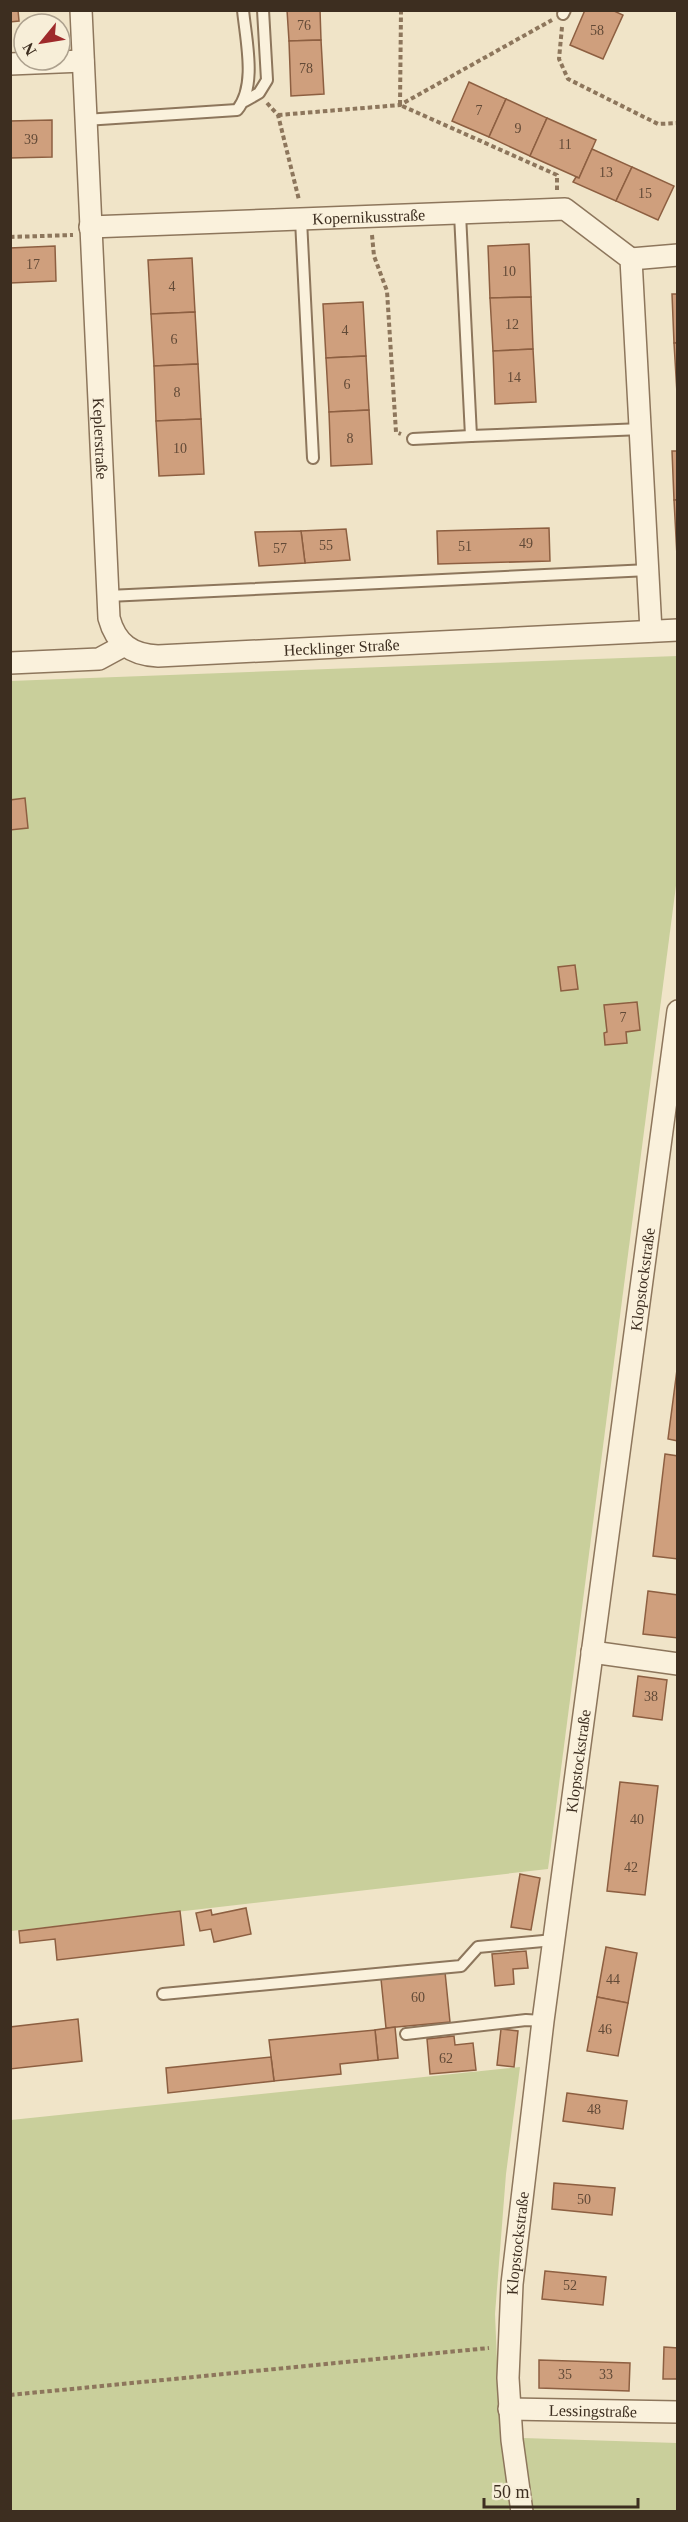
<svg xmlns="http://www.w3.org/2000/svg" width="688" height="2522" font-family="Georgia,serif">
<rect width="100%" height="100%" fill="#f0e4c8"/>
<!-- green -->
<g fill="#c9cf9b">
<polygon points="677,656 677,878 548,1869 11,1931 10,681"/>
<polygon points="520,2067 506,2174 495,2314 500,2431 523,2438 677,2443 677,2511 11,2512 11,2120"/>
</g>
<!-- building -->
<g fill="#cf9f7d" stroke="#8d5f41" stroke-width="1.5">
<polygon points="10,10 18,10 19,21 10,22"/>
<polygon points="287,10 320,10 321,40 289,41"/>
<polygon points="585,10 612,10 623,15 603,59 570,45"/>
<polygon points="321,40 324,94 291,96 289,41"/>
<polygon points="469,82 506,99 489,137 452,121"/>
<polygon points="506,99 547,118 530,156 489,137"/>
<polygon points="547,118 596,140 579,178 530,156"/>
<polygon points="52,120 52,157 10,158 10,121"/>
<polygon points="592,149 632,167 616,201 573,182 576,177 579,178"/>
<polygon points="632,167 674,186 658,220 616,201"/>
<polygon points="529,244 531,297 490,298 488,246"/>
<polygon points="55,246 56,281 10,283 10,248"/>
<polygon points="192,258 195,312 151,314 148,260"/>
<polygon points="672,294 678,294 678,343 674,343"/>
<polygon points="531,297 533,349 493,351 490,298"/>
<polygon points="363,302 366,356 326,358 323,304"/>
<polygon points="195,312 198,364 154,366 151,314"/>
<polygon points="674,343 678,343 678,393 677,393"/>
<polygon points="533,349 536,402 495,404 493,351"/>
<polygon points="366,356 369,410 329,412 326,358"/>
<polygon points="198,364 201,419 156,421 154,366"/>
<polygon points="369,410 372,464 331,466 329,412"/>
<polygon points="201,419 204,474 159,476 156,421"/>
<polygon points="672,451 678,451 678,500 674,500"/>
<polygon points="674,500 678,500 678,556 677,556"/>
<polygon points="549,528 550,561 438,564 437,531"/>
<polygon points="346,529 350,560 305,563 301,531"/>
<polygon points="301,531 305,563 259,566 255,532"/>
<polygon points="25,798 28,828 10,830 10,800"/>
<polygon points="575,965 578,989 561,991 558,967"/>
<polygon points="637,1002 640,1030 626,1032 627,1043 605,1045 604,1033 607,1032 604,1005"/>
<polygon points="678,1362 678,1441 668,1439"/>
<polygon points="665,1454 678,1456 678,1559 653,1556"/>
<polygon points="648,1591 678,1595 678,1638 643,1634"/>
<polygon points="638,1676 667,1680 662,1720 633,1716"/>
<polygon points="620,1782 658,1786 645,1895 607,1891"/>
<polygon points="520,1874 540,1878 531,1930 511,1927"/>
<polygon points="246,1908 251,1934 214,1942 211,1929 200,1931 196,1913 211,1910 212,1915"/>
<polygon points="180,1911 184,1945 57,1960 55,1939 20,1943 19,1931"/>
<polygon points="606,1947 637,1953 628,2003 597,1997"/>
<polygon points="526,1951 528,1968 513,1969 514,1984 495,1986 492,1954"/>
<polygon points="445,1972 450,2022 386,2028 381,1979"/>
<polygon points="597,1997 628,2003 618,2056 587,2051"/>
<polygon points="78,2019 82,2061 10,2069 10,2027"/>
<polygon points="395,2027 398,2058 378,2060 375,2030"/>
<polygon points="501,2029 518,2031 514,2067 497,2065"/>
<polygon points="375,2030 378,2060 340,2064 341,2074 274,2081 269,2040"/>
<polygon points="454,2036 455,2045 473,2043 476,2070 430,2074 427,2039"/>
<polygon points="271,2057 274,2081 168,2093 166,2068"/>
<polygon points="567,2093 627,2101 623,2129 563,2121"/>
<polygon points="554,2183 615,2188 612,2215 552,2209"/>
<polygon points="545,2271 606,2277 603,2305 542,2299"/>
<polygon points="664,2347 678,2348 678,2379 663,2379"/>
<polygon points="539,2360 630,2363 629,2391 539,2388"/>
</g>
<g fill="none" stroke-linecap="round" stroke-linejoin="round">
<defs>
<g id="service">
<polyline points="563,14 565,10"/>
<polyline points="245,101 259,93 267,80 263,10"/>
<path d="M85,120L237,110C257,86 246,41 243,10"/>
<polyline points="460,214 471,436 642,429"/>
<polyline points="301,220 313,458"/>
<polyline points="413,439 471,436"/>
<polyline points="108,596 649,570"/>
<polyline points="163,1994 461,1966 478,1947 554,1940"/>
<polyline points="406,2034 526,2020 543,2021"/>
</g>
<g id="minor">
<path id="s1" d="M81,10L109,618C116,644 132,655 158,656L678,630"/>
<polyline points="10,64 83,61"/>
<path id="s2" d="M90,227L565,209L631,259L651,631"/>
<polyline points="631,259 678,255"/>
<polyline points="10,663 99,659 123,646"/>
<polyline points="592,1652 678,1664"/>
<path id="s3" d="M509,2409L678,2412"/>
<path id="s4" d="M522,2512L512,2440L508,2378L512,2284L543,2021L678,1011"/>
</g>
</defs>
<!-- service casing -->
<use href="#service" stroke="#8d765c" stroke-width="14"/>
<!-- minor casing -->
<use href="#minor" stroke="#8d765c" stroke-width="24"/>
<!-- path -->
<g stroke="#8d765c" stroke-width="4" stroke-dasharray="4.5 3" stroke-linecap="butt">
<polyline points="401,10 400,105 557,175 557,190"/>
<polyline points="562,27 559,59 568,79 658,124 678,123"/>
<polyline points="267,103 278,115 299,200"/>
<polyline points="278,115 400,105 552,20"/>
<polyline points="372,235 374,256 387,291 396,432 401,434"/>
<polyline points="10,237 73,235"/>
<polyline points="10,2395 489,2348"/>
</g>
<!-- service -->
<use href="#service" stroke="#faf1dc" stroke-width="10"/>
<!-- minor -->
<use href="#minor" stroke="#faf1dc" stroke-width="21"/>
</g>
<g text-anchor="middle" stroke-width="4.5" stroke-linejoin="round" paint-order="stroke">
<!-- number labels -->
<g font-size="14" fill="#624a37">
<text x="304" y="30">76</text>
<text x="597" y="35">58</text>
<text x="306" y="73">78</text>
<text x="479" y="115">7</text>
<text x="518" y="133">9</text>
<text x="31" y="144">39</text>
<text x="565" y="149">11</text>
<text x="606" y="177">13</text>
<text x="645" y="198">15</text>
<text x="33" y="269">17</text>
<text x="509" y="276">10</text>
<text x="172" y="291">4</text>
<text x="512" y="329">12</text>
<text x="345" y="335">4</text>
<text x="174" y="344">6</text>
<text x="514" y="382">14</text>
<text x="347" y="389">6</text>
<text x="177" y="397">8</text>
<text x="350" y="443">8</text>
<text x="180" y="453">10</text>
<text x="526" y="548">49</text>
<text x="326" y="550">55</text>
<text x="465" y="551">51</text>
<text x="280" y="553">57</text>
<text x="623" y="1022">7</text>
<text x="651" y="1701">38</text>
<text x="637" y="1824">40</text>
<text x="631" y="1872">42</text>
<text x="613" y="1984">44</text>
<text x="418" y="2002">60</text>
<text x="605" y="2034">46</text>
<text x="446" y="2063">62</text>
<text x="594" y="2114">48</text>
<text x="584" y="2204">50</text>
<text x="570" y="2290">52</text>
<text x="565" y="2379">35</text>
<text x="606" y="2379">33</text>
</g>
<!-- street labels -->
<g font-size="16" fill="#3d2e20" stroke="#f7eed8">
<text dy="6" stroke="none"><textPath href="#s2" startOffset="279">Kopernikusstraße</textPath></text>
<text dy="6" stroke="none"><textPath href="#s1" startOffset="429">Keplerstraße</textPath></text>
<text dy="6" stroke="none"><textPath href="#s1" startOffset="860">Hecklinger Straße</textPath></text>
<text dy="6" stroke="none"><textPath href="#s4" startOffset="1242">Klopstockstraße</textPath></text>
<text dy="6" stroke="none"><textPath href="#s4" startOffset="756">Klopstockstraße</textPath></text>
<text dy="6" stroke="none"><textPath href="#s4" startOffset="270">Klopstockstraße</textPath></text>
<text dy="6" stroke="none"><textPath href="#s3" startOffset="84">Lessingstraße</textPath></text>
</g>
</g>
<!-- border -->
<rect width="688" height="2522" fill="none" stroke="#3d2e20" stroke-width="24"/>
<!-- north arrow -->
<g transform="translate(42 42) rotate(240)"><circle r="28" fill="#f7eed8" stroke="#ada18e" stroke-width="1.5"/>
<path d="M0-4.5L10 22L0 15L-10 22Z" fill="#9e2a2b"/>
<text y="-9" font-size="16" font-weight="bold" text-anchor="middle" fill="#3d2e20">N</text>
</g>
<!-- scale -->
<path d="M484 2498v9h154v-9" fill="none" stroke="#3d2e20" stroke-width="3"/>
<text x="493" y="2498" font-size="18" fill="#3d2e20" stroke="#f7eed8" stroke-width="4.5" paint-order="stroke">50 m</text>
</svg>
